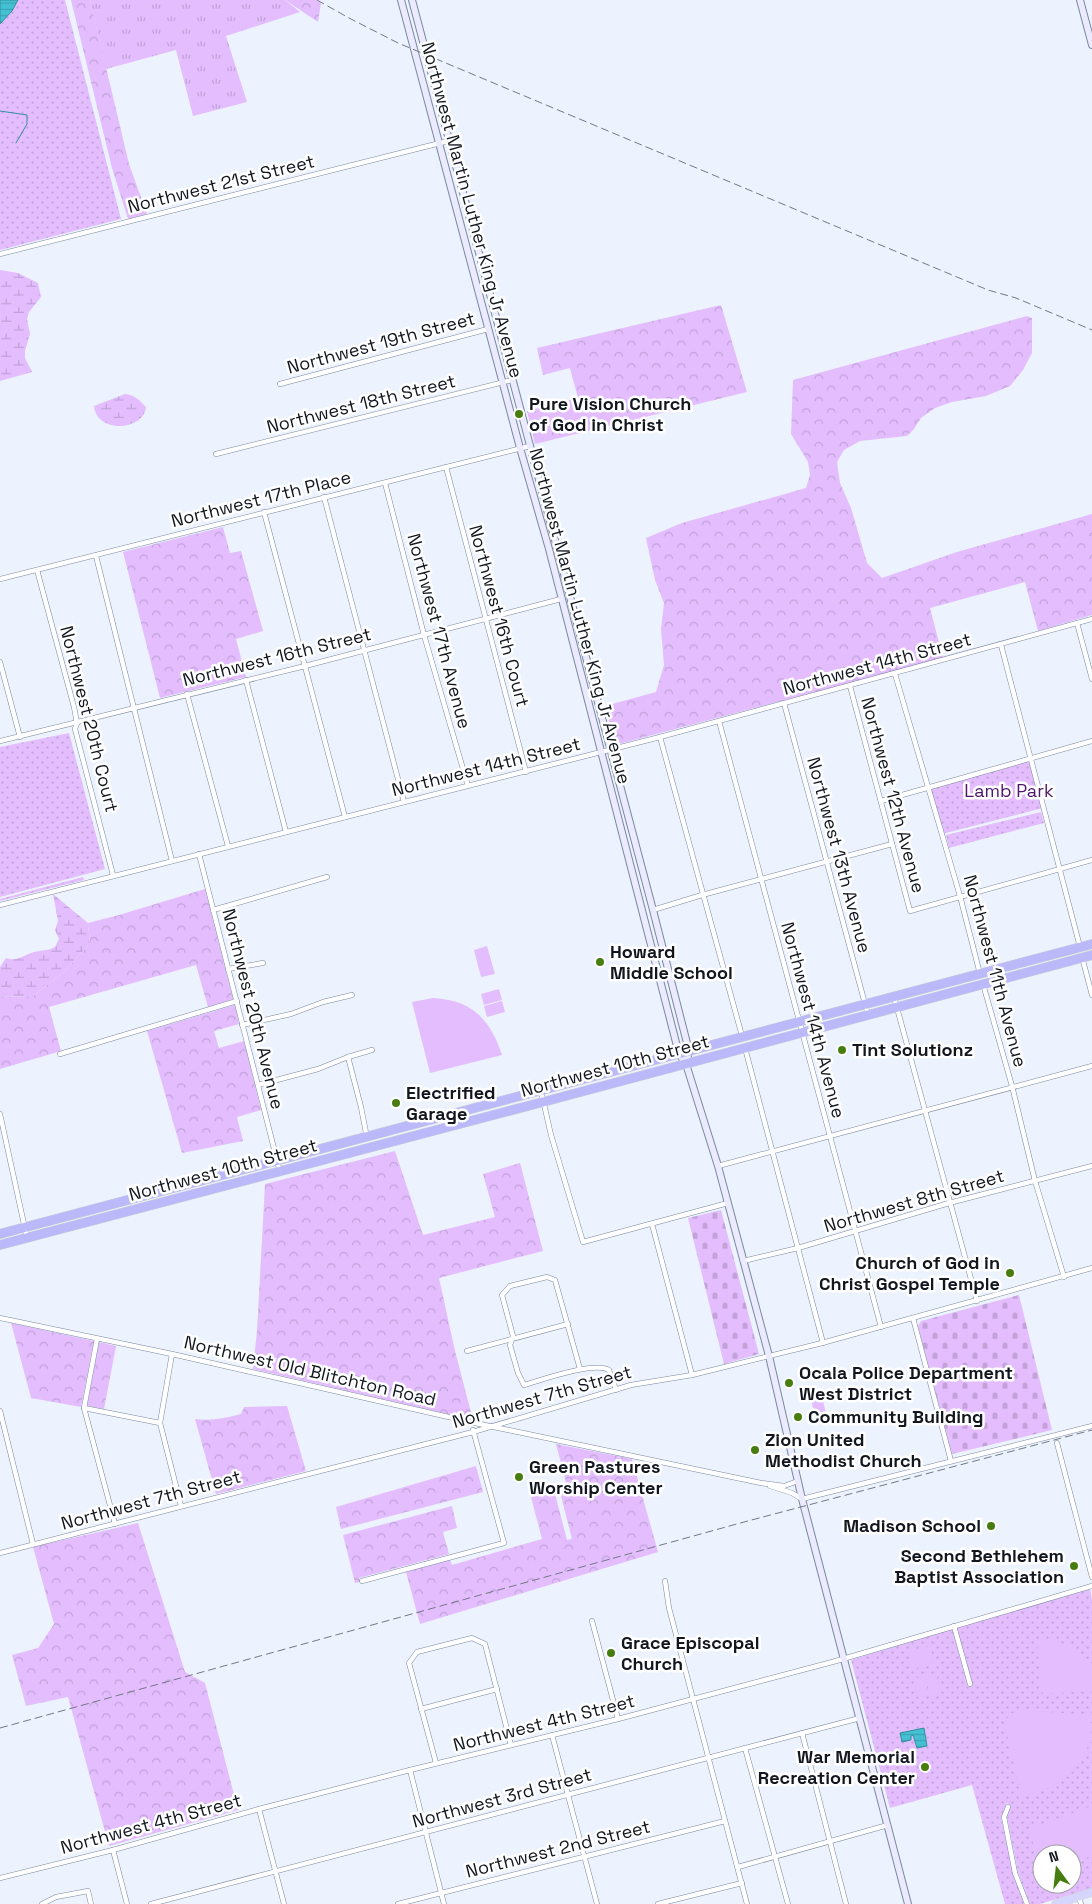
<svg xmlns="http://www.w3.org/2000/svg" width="1092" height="1904" font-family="'Space Grotesk',sans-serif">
<defs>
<pattern id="grass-tufts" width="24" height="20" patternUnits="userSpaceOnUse" patternTransform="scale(1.25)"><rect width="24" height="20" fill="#e3bdfe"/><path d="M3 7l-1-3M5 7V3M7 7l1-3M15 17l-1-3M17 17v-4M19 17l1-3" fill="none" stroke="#c2a2d9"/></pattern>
<pattern id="forest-crowns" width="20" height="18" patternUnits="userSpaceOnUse" patternTransform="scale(1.25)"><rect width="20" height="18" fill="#e3bdfe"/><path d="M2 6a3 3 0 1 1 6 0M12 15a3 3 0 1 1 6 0" fill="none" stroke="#c2a2d9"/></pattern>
<pattern id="wetland-marsh" width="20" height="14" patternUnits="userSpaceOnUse" patternTransform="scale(1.25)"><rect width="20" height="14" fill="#e3bdfe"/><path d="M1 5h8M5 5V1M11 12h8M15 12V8" fill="none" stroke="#c2a2d9"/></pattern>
<pattern id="cemetery-stones" width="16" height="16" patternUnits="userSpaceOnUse" patternTransform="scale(1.25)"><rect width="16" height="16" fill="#e3bdfe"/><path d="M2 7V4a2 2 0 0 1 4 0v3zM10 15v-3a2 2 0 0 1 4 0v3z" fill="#c2a2d9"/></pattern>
<pattern id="park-dots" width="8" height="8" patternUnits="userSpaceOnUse" patternTransform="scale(1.25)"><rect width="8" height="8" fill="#e3bdfe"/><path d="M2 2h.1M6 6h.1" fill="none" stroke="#c2a2d9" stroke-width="1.8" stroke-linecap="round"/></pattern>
<pattern id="water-rules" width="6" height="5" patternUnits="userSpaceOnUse" patternTransform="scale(1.25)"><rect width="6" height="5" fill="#44c0d3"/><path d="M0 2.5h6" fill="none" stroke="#3ba4b5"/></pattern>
</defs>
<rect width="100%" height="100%" fill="#edf3fe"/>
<!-- grass -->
<polygon fill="url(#grass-tufts)" points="90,0 285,0 300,12 226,36 247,102 193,116 176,50 106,69"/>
<!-- forest -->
<g fill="url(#forest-crowns)">
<polygon points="71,0 90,0 129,164 147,214 128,219 112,168"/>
<polygon points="285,0 317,0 321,3 318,22"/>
<polygon points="721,305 747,392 535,444 527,411 578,398 570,368 543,375 537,348"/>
<polygon points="1027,316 1032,318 1032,353 1023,370 1010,386 986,396 952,402 935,408 921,418 914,429 907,436 860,441 844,450 837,462 840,483 851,508 867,563 882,578 957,552 1092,514 1092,615 1038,631 1025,582 930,608 943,658 615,745 605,706 656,692 664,665 661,629 664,603 655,580 646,538 682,523 806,488 810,475 808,462 791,434 793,380"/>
<polygon points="223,527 230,553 241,551 263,631 236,639 246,677 160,698 123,552"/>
<polygon points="205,889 233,999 208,1007 196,965 49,1007 61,1051 0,1069 0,997 33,996 64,972 90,943 88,923 119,915"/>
<polygon points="235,1005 239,1024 214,1031 219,1048 244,1041 261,1110 237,1117 243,1141 182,1153 147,1031"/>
<polygon points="395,1151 423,1235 495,1217 483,1174 520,1163 543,1251 439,1278 455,1351 473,1420 253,1369 257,1331 265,1184"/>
<polygon points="11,1323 94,1341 81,1407 31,1398"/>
<polygon points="99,1342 116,1346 104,1409 87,1406"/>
<path d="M287,1406L306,1471L216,1494L195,1419C212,1421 225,1418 241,1414L244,1407Z"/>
<polygon points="556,1444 632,1459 658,1552 420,1624 406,1572 450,1560 452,1565 542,1539 531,1497 554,1490 567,1540 572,1539 559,1488 567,1486"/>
<polygon points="476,1466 483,1492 341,1529 336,1507"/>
<polygon points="452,1506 457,1528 443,1532 449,1554 359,1578 360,1582 355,1583 343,1535"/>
<polygon points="138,1523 185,1672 205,1683 238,1810 109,1846 68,1697 26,1706 12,1655 38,1648 54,1624 33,1547"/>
</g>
<!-- wetland -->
<g fill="url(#wetland-marsh)">
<polygon points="0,270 18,273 38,283 41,297 29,312 27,319 30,334 25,351 25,358 32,372 0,381"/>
<path d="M125,394C135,395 139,400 146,407C143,432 96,433 94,406Z"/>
<path d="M53,894L88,923L90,943L64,972L33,996L0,997V967L6,958C17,962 24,955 34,952C42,950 48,951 55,947L59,939L55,930L58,921Z"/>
</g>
<!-- cemetery -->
<g fill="url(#cemetery-stones)">
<polygon points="721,1210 759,1354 724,1364 688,1218"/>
<polygon points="1019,1295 1052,1430 952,1454 918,1326 921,1321"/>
</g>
<!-- park -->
<g fill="url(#park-dots)" fill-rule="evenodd">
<polygon points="0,0 65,0 121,219 0,250"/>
<polygon points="69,733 105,869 0,897 0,747"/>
<polygon points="1030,759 1043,808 942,834 929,788"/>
<polygon points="1041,812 1044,823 949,848 946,835"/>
<polygon points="83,877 84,880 0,901 0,899"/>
<path d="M1090,1589L1092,1599V1888L1040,1904H1030L1018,1872L1007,1817L1011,1806L1007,1803L1001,1817L1013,1873L1024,1904H1005L972,1785L890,1808L851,1660L952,1629L968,1687L973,1686L957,1628ZM1042,1854H1072V1884H1042Z"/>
</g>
<!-- garden -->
<g fill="#e3bdfe">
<polygon points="487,946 495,974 481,977 474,950"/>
<polygon points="499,989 502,1000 484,1005 481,994"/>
<path d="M433,998C472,1000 490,1019 502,1055L430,1073L412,1002Z"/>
<polygon points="502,1001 505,1012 487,1017 484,1006"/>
<polygon points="821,1393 827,1417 816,1420 810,1396"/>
<path d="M1037,1641C1058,1639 1086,1647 1092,1671C1092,1677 1092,1685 1092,1691L1043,1694L1041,1690Z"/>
<polygon points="930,1646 935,1663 924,1666 920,1649"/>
<polygon points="919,1649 924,1666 913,1669 908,1652"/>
<polygon points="936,1673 941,1692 930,1695 925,1676"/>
<polygon points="924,1676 929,1695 918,1698 913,1679"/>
<path d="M1020,1710L1091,1715C1090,1723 1091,1734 1089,1742C1081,1774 1052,1791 1022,1796L1020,1793L1005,1726C1006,1716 1010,1713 1020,1710Z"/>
<polygon points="1092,1806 1092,1856 1072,1863 1072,1854 1042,1854 1042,1868 1028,1829"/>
</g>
<!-- water -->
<g fill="url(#water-rules)" stroke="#358d9d">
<polygon points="0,0 18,0 12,11 0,24"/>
<polygon points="924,1728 927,1746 917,1748 913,1735 911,1736 911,1740 902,1742 900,1733"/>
</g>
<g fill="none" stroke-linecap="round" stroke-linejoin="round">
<!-- stream -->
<polyline stroke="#358d9d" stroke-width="1" points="0,111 27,115 27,124 16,143"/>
<defs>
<g id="street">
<polyline points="0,254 448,141"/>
<polyline points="280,384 488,329"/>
<polyline points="216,454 512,380"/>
<polyline points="446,467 526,772"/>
<polyline points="385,483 424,635 468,786"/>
<polyline points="324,497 404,802"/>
<polyline points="264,512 345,817"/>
<polyline points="96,556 172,861"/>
<polyline points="37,570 74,707 77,723 75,729 113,875"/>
<polyline points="0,579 530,446"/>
<polyline points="1077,623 1092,679"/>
<polyline points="1001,645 1080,947"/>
<polyline points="0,662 20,737"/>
<polyline points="895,674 960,896 980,974"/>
<polyline points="246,680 286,832"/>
<polyline points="850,686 910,911 1092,860"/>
<polyline points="187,694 228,846"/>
<polyline points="784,703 868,1015"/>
<polyline points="719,721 881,1327"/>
<polyline points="660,737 742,1036"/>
<polyline points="0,741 305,666 561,599"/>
<polyline points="881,801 1092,741"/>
<polyline points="199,854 280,1172"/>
<polyline points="0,905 660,737 1092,619"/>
<polyline points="213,910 327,877"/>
<polyline points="653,910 702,895 892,844"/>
<polyline points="1082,957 1092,995"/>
<polyline points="228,969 263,963"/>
<polyline points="983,984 1012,1086 1035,1181 1064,1277"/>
<polyline points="894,997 977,1301"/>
<polyline points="242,1025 291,1014 323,1002 352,995"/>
<polyline points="745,1048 823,1343"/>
<polyline points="60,1054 237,1001"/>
<polyline points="348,1057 361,1107 367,1138"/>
<polyline points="258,1085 318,1069 348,1057 372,1050"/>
<polyline points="541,1091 551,1135 583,1242 728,1203"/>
<polyline points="0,1114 27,1238"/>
<polyline points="718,1166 1092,1066"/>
<polyline points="652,1224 692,1375"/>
<polyline points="743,1261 798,1248 949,1203 1092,1166"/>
<polyline points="0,1318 172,1354 475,1423 761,1483 784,1486 798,1481"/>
<polyline points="913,1318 951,1461"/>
<polyline points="97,1339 84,1408 115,1524"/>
<polyline points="467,1351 568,1324"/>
<polyline points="172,1354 160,1423 181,1506"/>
<path d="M580,1369L555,1280L547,1277L510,1286L502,1295L513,1336L510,1345L518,1373L524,1385C541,1380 595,1361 609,1370L616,1390"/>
<polyline points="84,1408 160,1423"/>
<polyline points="0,1411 33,1544"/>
<polyline points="1057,1443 1092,1577"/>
<polyline points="770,1486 792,1493 802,1499 1092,1426"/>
<polyline points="0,1553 473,1432 631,1385 692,1375 822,1343 1092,1268"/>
<polyline points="362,1581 504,1543 473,1430"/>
<polyline points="665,1581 669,1608 747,1904"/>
<polyline points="592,1621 618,1719"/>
<polyline points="954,1626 970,1684"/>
<polyline points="421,1709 497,1689"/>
<polyline points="802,1733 846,1904"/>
<polyline points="552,1735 597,1904"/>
<polyline points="745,1748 788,1904"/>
<polyline points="436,1763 409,1663 417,1652 472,1638 485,1644 511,1745"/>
<polyline points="410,1770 444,1904"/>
<polyline points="1008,1807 1004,1817 1015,1873 1027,1904"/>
<polyline points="259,1809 284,1904"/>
<polyline points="113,1850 127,1904"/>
<polyline points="738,1867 888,1825"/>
<polyline points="0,1878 113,1850 259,1809 410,1770 618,1719 836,1661 1092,1586"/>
<polyline points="1079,1897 1081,1904"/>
<polyline points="42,1904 56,1897 88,1891 91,1904"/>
<polyline points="151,1904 860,1718"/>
<polyline points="398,1904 725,1821"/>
<polyline points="658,1904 742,1883"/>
</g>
<g id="secondary">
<polyline points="401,0 520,448 549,549 679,1054 686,1064 718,1166 769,1356 802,1499 908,1904"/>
<polyline points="412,0 653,910 689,1051 686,1064"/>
<polyline points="1080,0 1092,45"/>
</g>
<polyline id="primary" points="1056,1904 1092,1892"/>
<g id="highway">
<polyline points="0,1234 1092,944"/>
<polyline points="0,1245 543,1102 1092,955"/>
</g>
</defs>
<!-- street casing -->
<use href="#street" stroke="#7a889f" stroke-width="5.5"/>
<!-- secondary casing -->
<use href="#secondary" stroke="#7a889f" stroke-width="8"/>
<!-- primary casing -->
<use href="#primary" stroke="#cfd0d2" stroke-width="9"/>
<!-- highway casing -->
<use href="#highway" stroke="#cfd0d2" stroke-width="10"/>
<!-- street -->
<use href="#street" stroke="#fff" stroke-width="4.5"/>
<!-- secondary -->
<use href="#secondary" stroke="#ebeafe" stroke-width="6"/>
<!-- primary -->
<use href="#primary" stroke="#d6d5fc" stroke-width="8"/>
<!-- highway -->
<use href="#highway" stroke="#bbb9fa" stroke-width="9"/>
<!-- rail -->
<g stroke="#737983" stroke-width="1" stroke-dasharray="8 4" stroke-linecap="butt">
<polyline points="317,0 349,18 398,43 988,290 1016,298 1092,330"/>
<polyline points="0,1728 744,1522 1092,1430"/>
</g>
</g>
<!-- markers -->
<g fill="#477c0e" stroke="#fff" stroke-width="2">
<circle cx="519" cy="414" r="5"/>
<circle cx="600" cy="962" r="5"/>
<circle cx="842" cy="1050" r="5"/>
<circle cx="396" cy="1103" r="5"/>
<circle cx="1010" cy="1273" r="5"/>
<circle cx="789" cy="1383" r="5"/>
<circle cx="798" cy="1417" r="5"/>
<circle cx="755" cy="1450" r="5"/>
<circle cx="519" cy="1477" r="5"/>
<circle cx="991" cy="1526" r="5"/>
<circle cx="1074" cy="1566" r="5"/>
<circle cx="611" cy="1653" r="5"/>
<circle cx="925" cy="1767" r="5"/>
</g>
<g text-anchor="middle" stroke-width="5" stroke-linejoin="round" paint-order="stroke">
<!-- street labels -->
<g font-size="18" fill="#11161f" stroke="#fff">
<text transform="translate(221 184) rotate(-14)" y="6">Northwest 21st Street</text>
<text transform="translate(472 210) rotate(75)" y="6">Northwest Martin Luther King Jr Avenue</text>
<text transform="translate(381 343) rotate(-15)" y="6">Northwest 19th Street</text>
<text transform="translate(361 404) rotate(-14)" y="6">Northwest 18th Street</text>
<text transform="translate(261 499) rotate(-14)" y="6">Northwest 17th Place</text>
<text transform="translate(499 616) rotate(75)" y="6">Northwest 16th Court</text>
<text transform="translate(580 616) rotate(75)" y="6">Northwest Martin Luther King Jr Avenue</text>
<text transform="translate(439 631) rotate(75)" y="6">Northwest 17th Avenue</text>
<text transform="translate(277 657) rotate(-14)" y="6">Northwest 16th Street</text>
<text transform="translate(877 664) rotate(-15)" y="6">Northwest 14th Street</text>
<text transform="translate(89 719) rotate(76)" y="6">Northwest 20th Court</text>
<text transform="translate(486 767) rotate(-14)" y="6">Northwest 14th Street</text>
<text transform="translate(893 795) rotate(75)" y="6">Northwest 12th Avenue</text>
<text transform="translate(839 855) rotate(75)" y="6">Northwest 13th Avenue</text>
<text transform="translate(995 971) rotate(75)" y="6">Northwest 11th Avenue</text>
<text transform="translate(253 1009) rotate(76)" y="6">Northwest 20th Avenue</text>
<text transform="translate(813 1020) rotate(75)" y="6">Northwest 14th Avenue</text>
<text transform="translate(615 1066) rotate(-15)" y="6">Northwest 10th Street</text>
<text transform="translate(223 1170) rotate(-15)" y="6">Northwest 10th Street</text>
<text transform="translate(914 1201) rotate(-16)" y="6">Northwest 8th Street</text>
<text transform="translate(310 1371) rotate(13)" y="6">Northwest Old Blitchton Road</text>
<text transform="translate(542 1397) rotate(-16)" y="6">Northwest 7th Street</text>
<text transform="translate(151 1500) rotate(-15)" y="6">Northwest 7th Street</text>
<text transform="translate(544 1723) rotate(-14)" y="6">Northwest 4th Street</text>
<text transform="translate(502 1798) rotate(-15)" y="6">Northwest 3rd Street</text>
<text transform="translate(151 1824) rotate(-15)" y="6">Northwest 4th Street</text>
<text transform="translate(558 1849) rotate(-14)" y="6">Northwest 2nd Street</text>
</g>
<!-- poi labels -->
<g font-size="18" font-weight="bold" fill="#11161f" stroke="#fff" text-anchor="start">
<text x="529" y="410">Pure Vision Church<tspan x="529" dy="21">of God in Christ</tspan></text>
<text x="610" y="958">Howard<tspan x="610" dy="21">Middle School</tspan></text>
<text x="852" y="1056">Tint Solutionz</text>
<text x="406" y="1099">Electrified<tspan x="406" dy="21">Garage</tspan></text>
<text x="1000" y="1269" text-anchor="end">Church of God in<tspan x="1000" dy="21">Christ Gospel Temple</tspan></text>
<text x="799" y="1379">Ocala Police Department<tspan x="799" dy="21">West District</tspan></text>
<text x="808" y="1423">Community Building</text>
<text x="765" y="1446">Zion United<tspan x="765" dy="21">Methodist Church</tspan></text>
<text x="529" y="1473">Green Pastures<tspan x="529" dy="21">Worship Center</tspan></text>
<text x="981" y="1532" text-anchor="end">Madison School</text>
<text x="1064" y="1562" text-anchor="end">Second Bethlehem<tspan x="1064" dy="21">Baptist Association</tspan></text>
<text x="621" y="1649">Grace Episcopal<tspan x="621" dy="21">Church</tspan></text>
<text x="915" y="1763" text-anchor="end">War Memorial<tspan x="915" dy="21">Recreation Center</tspan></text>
</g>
<!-- park labels -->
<g font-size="18" fill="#4d166a" stroke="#fff">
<text x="1009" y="797">Lamb Park</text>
</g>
</g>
<!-- north arrow -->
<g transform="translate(1057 1869) rotate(345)"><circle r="24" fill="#ffffff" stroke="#a0a2a5"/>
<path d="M0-4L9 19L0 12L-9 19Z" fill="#477c0e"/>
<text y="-8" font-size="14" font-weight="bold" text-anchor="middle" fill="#11161f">N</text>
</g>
</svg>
